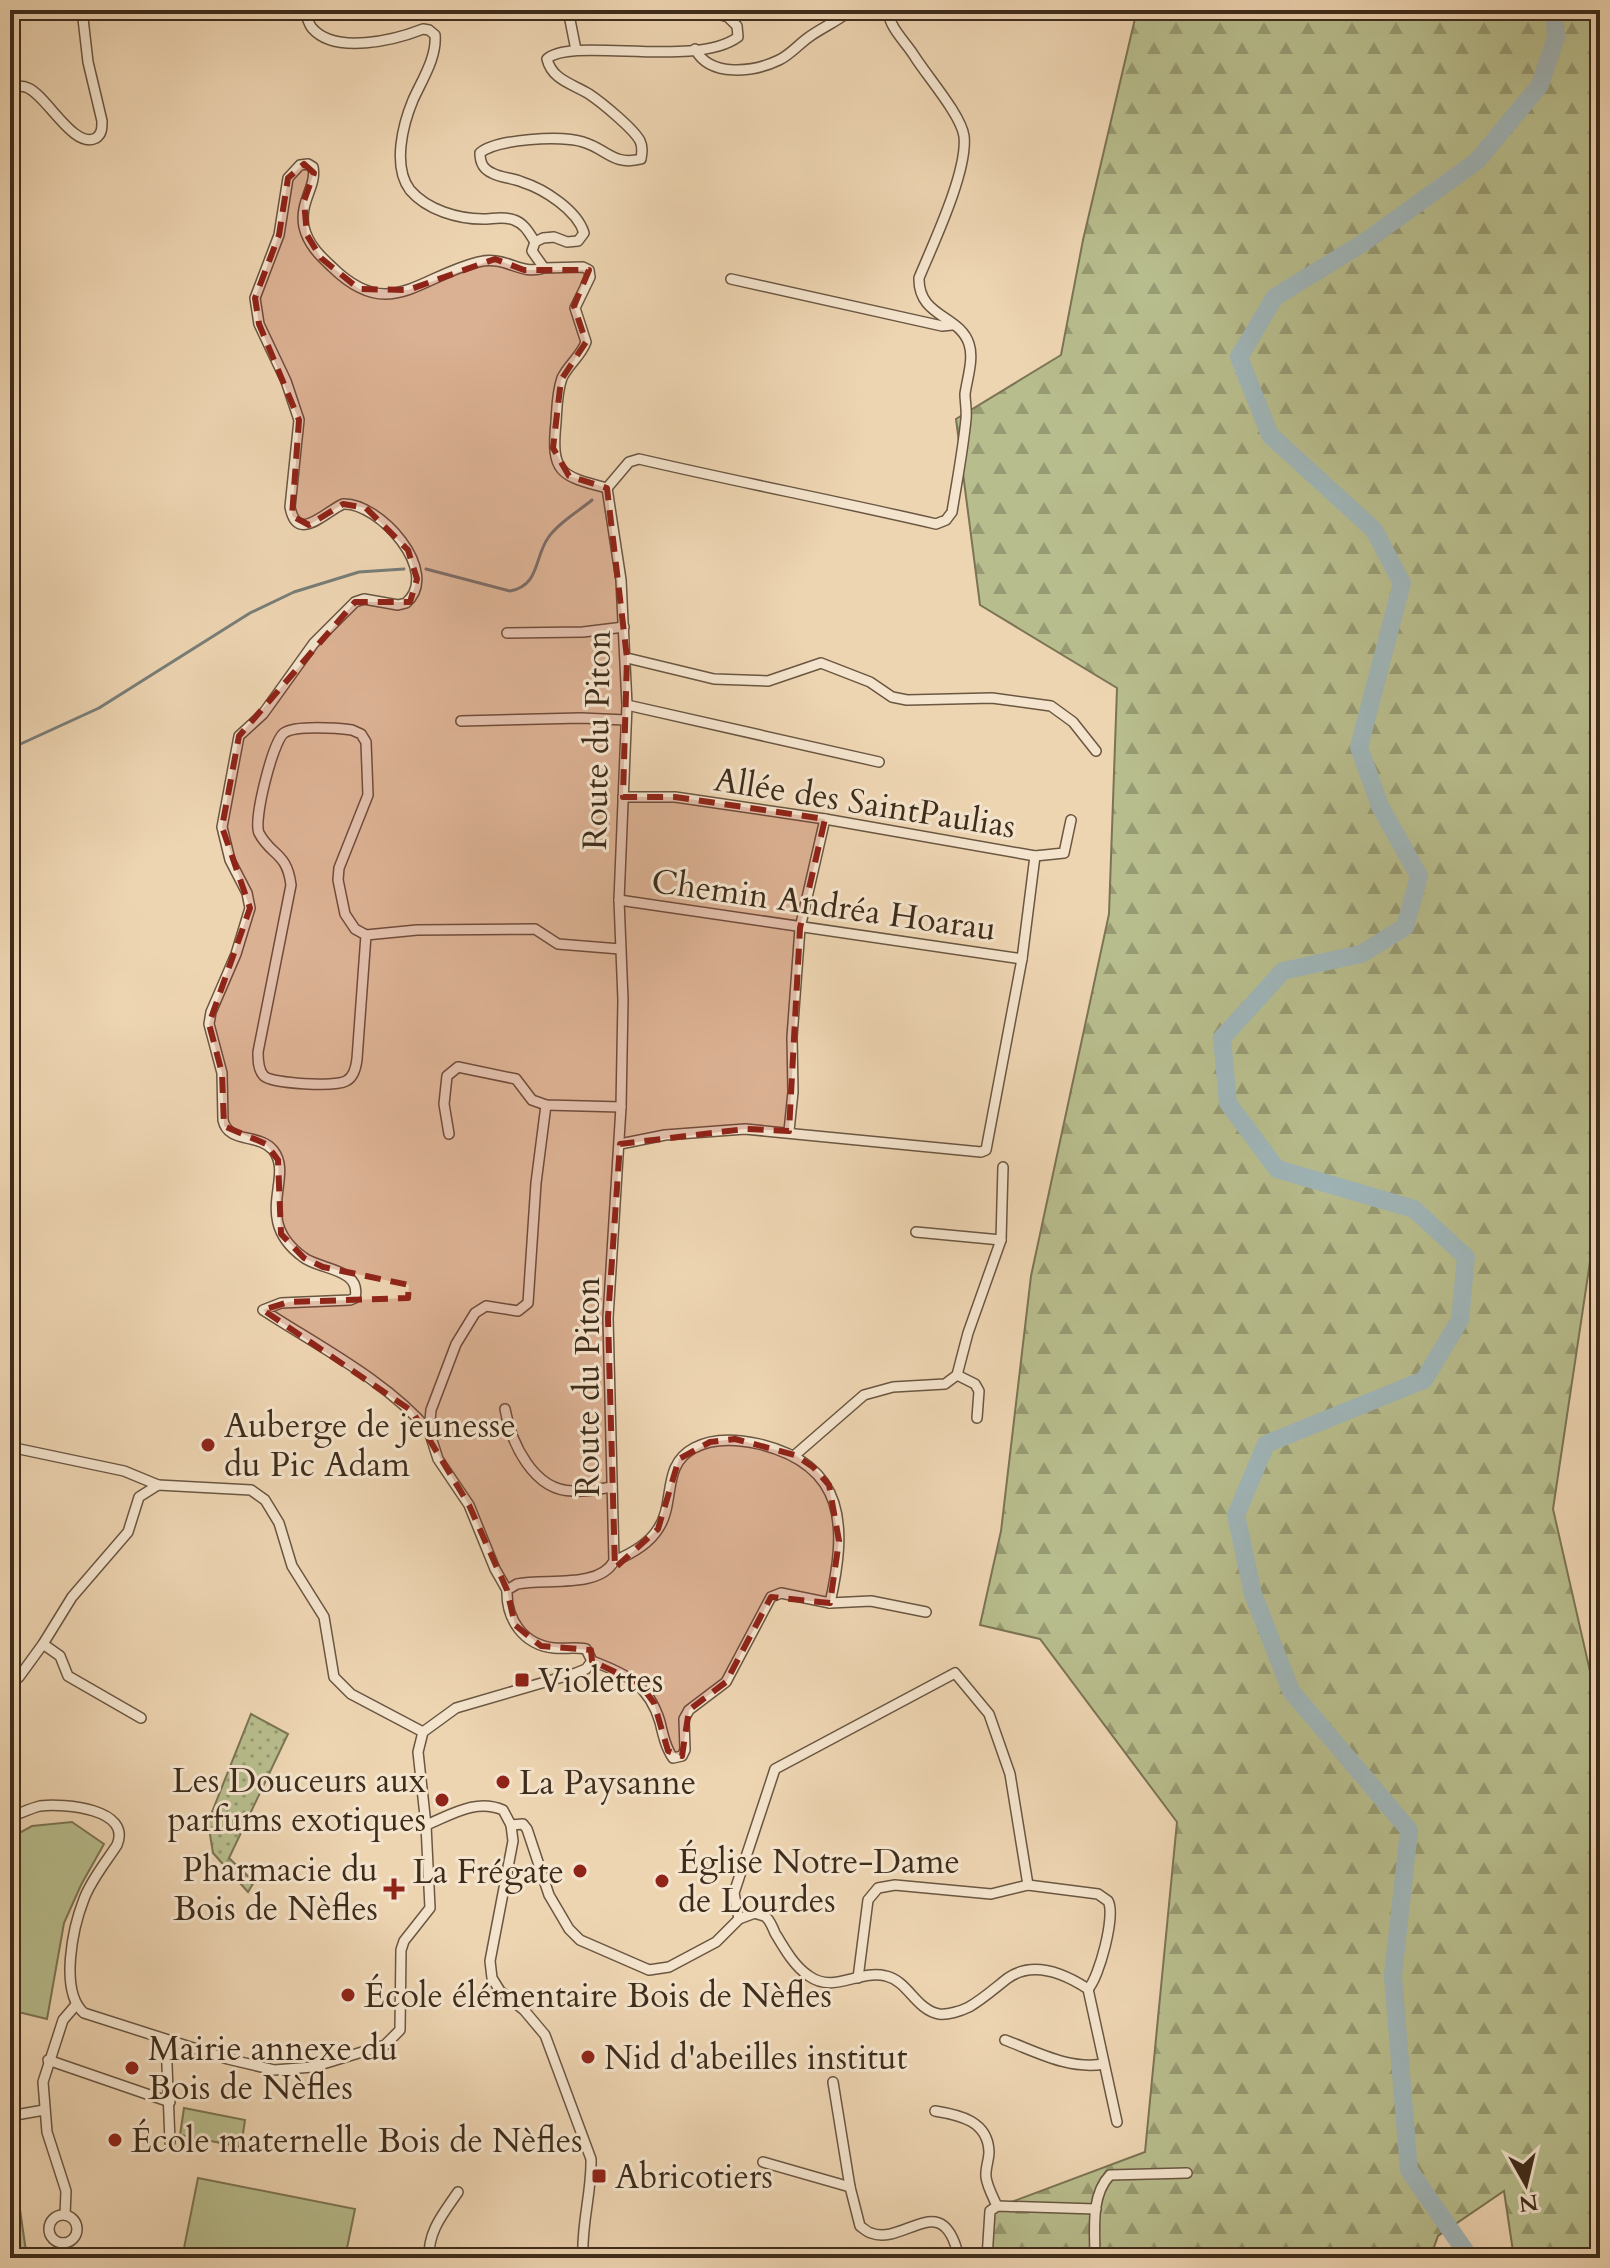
<svg xmlns="http://www.w3.org/2000/svg" width="1610" height="2268" font-family="Cardo,serif">
<defs>
<pattern id="grass-dots" width="8" height="8" patternUnits="userSpaceOnUse" patternTransform="scale(2)"><rect width="8" height="8" fill="#b8bd8d"/><path d="M2 2h.1M6 6h.1" fill="none" stroke="#979a72" stroke-width="1.8" stroke-linecap="round"/></pattern>
<pattern id="forest-firs" width="22" height="20" patternUnits="userSpaceOnUse" patternTransform="scale(2)"><rect width="22" height="20" fill="#b8bd8d"/><path d="M5 1l3.5 6h-7zM16 11l3.5 6h-7z" fill="#979a72"/></pattern>
</defs>
<rect width="100%" height="100%" fill="#eed5b2"/>
<filter id="stains"><feTurbulence type="fractalNoise" baseFrequency=".0025" numOctaves="4"/><feColorMatrix values="0 0 0 0 .2 0 0 0 0 .09 0 0 0 0 .02 0 0 0 .5 -.17"/></filter>
<radialGradient id="worn" r=".72"><stop offset=".6" stop-color="#630" stop-opacity="0"/><stop offset="1" stop-color="#630" stop-opacity=".3"/></radialGradient>
<!-- grass -->
<polygon fill="url(#grass-dots)" stroke="#7b7454" stroke-width="2" points="251,1714 288,1734 229,1858 254,1882 248,1892 213,1853 208,1822"/>
<!-- forest -->
<polygon fill="url(#forest-firs)" stroke="#7b7454" stroke-width="2" points="1137,10 1600,10 1600,743 1598,776 1600,784 1600,1195 1553,1509 1600,1715 1600,2258 1514,2258 1504,2191 1438,2236 1430,2258 987,2258 990,2210 1145,2152 1177,1822 1040,1639 980,1625 1001,1531 1031,1276 1109,914 1117,688 980,605 956,419 1061,355 1083,240"/>
<!-- green -->
<g fill="#b8bd8d" stroke="#7b7454" stroke-width="2">
<polygon points="72,1822 104,1844 81,1885 64,1923 47,2019 10,2010 10,1838 32,1826"/>
<polygon points="184,2108 245,2120 241,2147 180,2135"/>
<polygon points="198,2178 355,2209 345,2258 182,2258"/>
<polygon points="19,2203 27,2258 10,2258 10,2205"/>
</g>
<g fill="none" stroke-linecap="round" stroke-linejoin="round">
<!-- stream -->
<g stroke="#787e79" stroke-width="3">
<path d="M426,569L510,591C540,585 534,558 548,538C558,523 579,511 592,500"/>
<polyline points="14,747 99,708 250,613 294,592 359,572 404,569"/>
</g>
<!-- river -->
<polyline stroke="#9fb5b8" stroke-width="18" points="1470,2258 1409,2170 1393,1976 1409,1830 1291,1691 1253,1594 1236,1515 1266,1444 1424,1380 1460,1320 1466,1257 1414,1209 1277,1169 1228,1103 1222,1038 1283,971 1361,954 1405,927 1419,876 1380,806 1359,747 1402,583 1374,530 1270,435 1239,357 1275,297 1363,243 1477,161 1540,85 1556,37 1554,10"/>
<defs>
<g id="street">
<path d="M304,10C307,16 308,23 312,28C335,55 395,40 423,29L429,30L435,35C437,57 422,80 413,100C403,124 392,166 410,190C427,210 458,219 483,219C493,219 504,216 514,220C525,224 529,233 535,242"/>
<polyline points="568,10 576,50"/>
<path d="M695,49C710,78 754,72 779,60C790,55 799,44 809,37C823,27 838,21 851,10"/>
<path d="M10,88C16,86 22,85 28,88C47,96 74,150 96,138C102,134 102,128 102,121L88,62L82,10"/>
<polyline points="731,279 942,326 952,325"/>
<path d="M607,488C559,476 551,472 556,422C557,407 557,392 562,378C568,365 581,356 586,342L575,308L590,277L589,270L583,267L544,268L532,251L535,242L543,238L554,237L567,242L578,241L584,233C577,210 544,189 522,182C513,178 501,178 492,173C483,169 480,163 480,153C496,139 562,135 583,142C607,149 613,166 641,159C642,153 643,147 640,141C634,129 601,102 589,94C573,84 552,80 547,59C572,36 695,69 738,37L737,26L728,17L704,10"/>
<path d="M607,488L629,462L639,459C738,482 837,501 936,524L946,520L952,512C957,481 963,450 966,419C967,410 965,402 965,394C967,379 974,359 969,344C960,315 918,317 919,278C933,244 968,171 964,136C961,115 927,76 915,57C906,42 889,28 888,10"/>
<polyline points="507,633 583,632 624,627"/>
<polyline points="627,658 714,679 768,681 821,663 870,682 892,697 907,700 992,698 1051,706 1073,722 1096,751"/>
<polyline points="627,705 879,762"/>
<polyline points="461,721 581,718 626,720"/>
<polyline points="623,797 675,797 825,819 1035,856 1064,853 1071,820"/>
<polyline points="619,900 1022,959"/>
<path d="M366,935L357,1059C356,1068 354,1077 346,1081C335,1087 273,1084 264,1076C258,1070 258,1060 258,1052L291,885C287,852 271,856 259,833C253,820 273,741 284,733C295,725 338,728 352,730L361,734L366,742L368,795L339,868L338,880L345,914L355,929L366,935L417,930L535,929L558,944L620,949"/>
<polyline points="789,1131 793,1092 792,1037 800,928 825,819"/>
<polyline points="449,1134 444,1104 447,1076 458,1067 516,1079 532,1100 546,1105 621,1107"/>
<polyline points="620,1144 665,1135 745,1129 981,1152 986,1150 1022,959 1035,856"/>
<polyline points="916,1232 1001,1240"/>
<polyline points="957,1375 975,1384 979,1391 977,1418"/>
<path d="M505,1409C511,1442 533,1491 573,1491C586,1492 599,1489 612,1487"/>
<path d="M429,1431C387,1381 318,1346 263,1310L281,1303L350,1300L355,1298C362,1268 319,1270 303,1257C251,1219 295,1177 273,1150C259,1133 228,1144 223,1120L222,1073L209,1024L211,1012L236,954L250,908L247,893L230,860L222,827L239,736L263,714L314,643L355,602L364,599L398,605L406,603C442,572 379,502 343,504C325,512 297,544 290,507L299,420L286,381L259,324L255,298L279,235L288,178L300,165L308,164L313,167C317,187 299,201 304,227C308,244 319,255 332,267C389,323 418,277 478,262C507,255 519,276 544,268"/>
<polyline points="10,1447 124,1471 158,1485 139,1497 128,1532 72,1597 43,1644 19,1677 10,1684"/>
<polyline points="795,1455 864,1395 893,1387 945,1384 957,1375 968,1333 1001,1240 1003,1167"/>
<polyline points="158,1485 251,1490 265,1500 279,1523 292,1566 324,1617 334,1677 351,1694 423,1732"/>
<path d="M614,1561C631,1554 648,1545 658,1529C676,1503 661,1465 694,1448C714,1437 737,1439 759,1444C847,1465 847,1527 830,1603"/>
<polyline points="507,1590 495,1569 469,1505 438,1459 429,1431 431,1410 456,1344 475,1313 486,1306 518,1311 528,1303 536,1183 546,1105"/>
<polyline points="43,1644 60,1656 68,1676 141,1718"/>
<path d="M592,1661C627,1674 649,1685 660,1722C663,1735 666,1748 673,1758L682,1756L685,1750L684,1719L689,1710L726,1682L771,1597L781,1593L830,1603L871,1601L926,1612"/>
<path d="M10,1817C19,1814 31,1808 40,1806C65,1803 132,1809 117,1845C106,1862 91,1880 84,1899C73,1927 59,1991 84,2013L228,2059L274,2070L313,2067L385,2045L400,2030L401,1950L404,1941L430,1908L426,1825L418,1752L423,1732L456,1708L576,1673L586,1669L592,1661L586,1649C575,1647 565,1649 554,1648C524,1645 506,1620 507,1590L517,1584C545,1578 599,1589 614,1561L608,1318L621,1107L623,1000L619,900L627,705L621,580L607,488"/>
<path d="M426,1825C451,1815 476,1798 503,1810L511,1825L513,1841L490,1961L492,1978L500,1991L524,2010L545,2035L591,2159C592,2192 581,2224 583,2258"/>
<path d="M511,1825L523,1824L527,1829L549,1895L569,1929L580,1940L649,1970L669,1967L716,1942L739,1919L755,1913C758,1915 763,1915 766,1917C770,1921 773,1928 775,1933C784,1948 794,1966 809,1976C834,1994 859,1969 886,1976C908,1981 916,2010 939,2014C948,2015 961,2011 969,2007C983,1999 995,1988 1008,1978C1034,1960 1065,1974 1088,1989L1117,2122"/>
<polyline points="739,1919 734,1893 775,1769 955,1673 989,1714 1010,1774 1028,1885"/>
<path d="M858,1978L868,1900L878,1888L895,1885L991,1894L1028,1885L1098,1894L1108,1901C1116,1915 1099,1978 1088,1989"/>
<polyline points="166,2040 170,2142"/>
<path d="M1005,2040C1037,2052 1069,2070 1104,2064"/>
<polyline points="48,2060 170,2102"/>
<path d="M833,2082L850,2187L860,2226C863,2228 867,2232 871,2233C905,2246 943,2186 959,2258"/>
<path d="M935,2111C960,2115 988,2121 989,2152C989,2160 985,2169 986,2177C987,2186 993,2197 997,2206"/>
<polyline points="10,2116 44,2110"/>
<polyline points="763,2162 850,2187"/>
<polyline points="65,2215 66,2191 47,2132 43,2082 63,2020 75,2006"/>
<circle cx="63" cy="2229" r="14"/>
<polyline points="63,2243 63,2258"/>
<path d="M429,2258C428,2231 443,2214 458,2192"/>
<polyline points="987,2258 990,2211 997,2206 1096,2209"/>
<path d="M1095,2258C1095,2231 1090,2196 1110,2175L1187,2173"/>
</g>
</defs>
<!-- street casing -->
<use href="#street" stroke="#6a5641" stroke-width="12"/>
<!-- street -->
<use href="#street" stroke="#f4e4cd" stroke-width="9"/>
</g>
<!-- marked area -->
<path fill="#8f2418" fill-opacity="0.2" stroke="#8f2418" stroke-width="6" stroke-dasharray="16 10" stroke-linejoin="round" d="M304,164L314,173L304,201L307,235L321,258L359,289L408,290L495,259L524,270H589L574,306L586,342L561,380L553,448L569,476L607,488L627,658L623,797H675L825,819L800,928L789,1131L745,1129L620,1144L608,1318L615,1568L658,1529L679,1459L710,1442L735,1439L795,1455L813,1467L829,1485L839,1541L830,1603L771,1597L726,1682L689,1710L682,1756L668,1751L654,1703L640,1684L592,1661L591,1650L541,1646L515,1625L507,1590L469,1505L412,1411L263,1310L289,1302L408,1298L409,1285L323,1267L304,1258L281,1234L278,1160L266,1144L224,1126L222,1073L209,1024L250,908L222,827L239,736L355,602H410L417,579L408,550L366,508L343,504L309,525L292,516L299,420L259,324L255,298L279,235L288,178Z"/>
<!-- markers -->
<g fill="#8f2418" stroke="#f4e4cd" stroke-width="3">
<circle cx="208" cy="1445" r="8"/>
<rect x="514" y="1672" width="16" height="16" rx="4"/>
<circle cx="503" cy="1782" r="8"/>
<circle cx="442" cy="1800" r="8"/>
<circle cx="580" cy="1871" r="8"/>
<circle cx="662" cy="1881" r="8"/>
<path d="M390 1877h8v8h8v8h-8v8h-8v-8h-8v-8h8z"/>
<circle cx="348" cy="1995" r="8"/>
<circle cx="588" cy="2057" r="8"/>
<circle cx="132" cy="2068" r="8"/>
<circle cx="115" cy="2140" r="8"/>
<rect x="591" y="2168" width="16" height="16" rx="4"/>
</g>
<g text-anchor="middle" stroke-width="6" stroke-linejoin="round" paint-order="stroke">
<!-- street labels -->
<g font-size="34" fill="#3e2c1b" stroke="#f4e4cd">
<text transform="translate(596 740) rotate(-89)" y="12">Route du Piton</text>
<text transform="translate(865 802) rotate(9)" y="12">Allée des SaintPaulias</text>
<text transform="translate(824 904) rotate(8)" y="12">Chemin Andréa Hoarau</text>
<text transform="translate(587 1387) rotate(-90)" y="12">Route du Piton</text>
</g>
<!-- poi labels -->
<g font-size="34" fill="#3e2c1b" stroke="#f4e4cd" text-anchor="start">
<text x="224" y="1437">Auberge de jeunesse<tspan x="224" dy="39">du Pic Adam</tspan></text>
<text x="538" y="1692">Violettes</text>
<text x="426" y="1792" text-anchor="end">Les Douceurs aux<tspan x="426" dy="39">parfums exotiques</tspan></text>
<text x="519" y="1794">La Paysanne</text>
<text x="678" y="1873">Église Notre-Dame<tspan x="678" dy="39">de Lourdes</tspan></text>
<text x="378" y="1881" text-anchor="end">Pharmacie du<tspan x="378" dy="39">Bois de Nèfles</tspan></text>
<text x="564" y="1883" text-anchor="end">La Frégate</text>
<text x="364" y="2007">École élémentaire Bois de Nèfles</text>
<text x="148" y="2060">Mairie annexe du<tspan x="148" dy="39">Bois de Nèfles</tspan></text>
<text x="604" y="2069">Nid d'abeilles institut</text>
<text x="131" y="2152">École maternelle Bois de Nèfles</text>
<text x="615" y="2188">Abricotiers</text>
</g>
</g>
<!-- margin -->
<rect width="1610" height="2268" fill="none" stroke="#eed5b2" stroke-width="40"/>
<rect x="12" y="12" width="1586" height="2244" fill="none" stroke="#3e2c1b" stroke-width="4"/>
<rect x="20" y="20" width="1570" height="2228" fill="none" stroke="#3e2c1b" stroke-width="2"/>
<!-- north arrow -->
<g transform="translate(1526 2184) rotate(172)" stroke="#f4e4cd" stroke-width="6" paint-order="stroke">
<path d="M0-6L14 30L0 20L-14 30Z" fill="#3e2c1b"/>
<text y="-12" font-size="22" font-weight="bold" text-anchor="middle" fill="#3e2c1b">N</text>
</g>
<rect width="100%" height="100%" filter="url(#stains)"/>
<rect width="100%" height="100%" fill="url(#worn)"/>
</svg>
